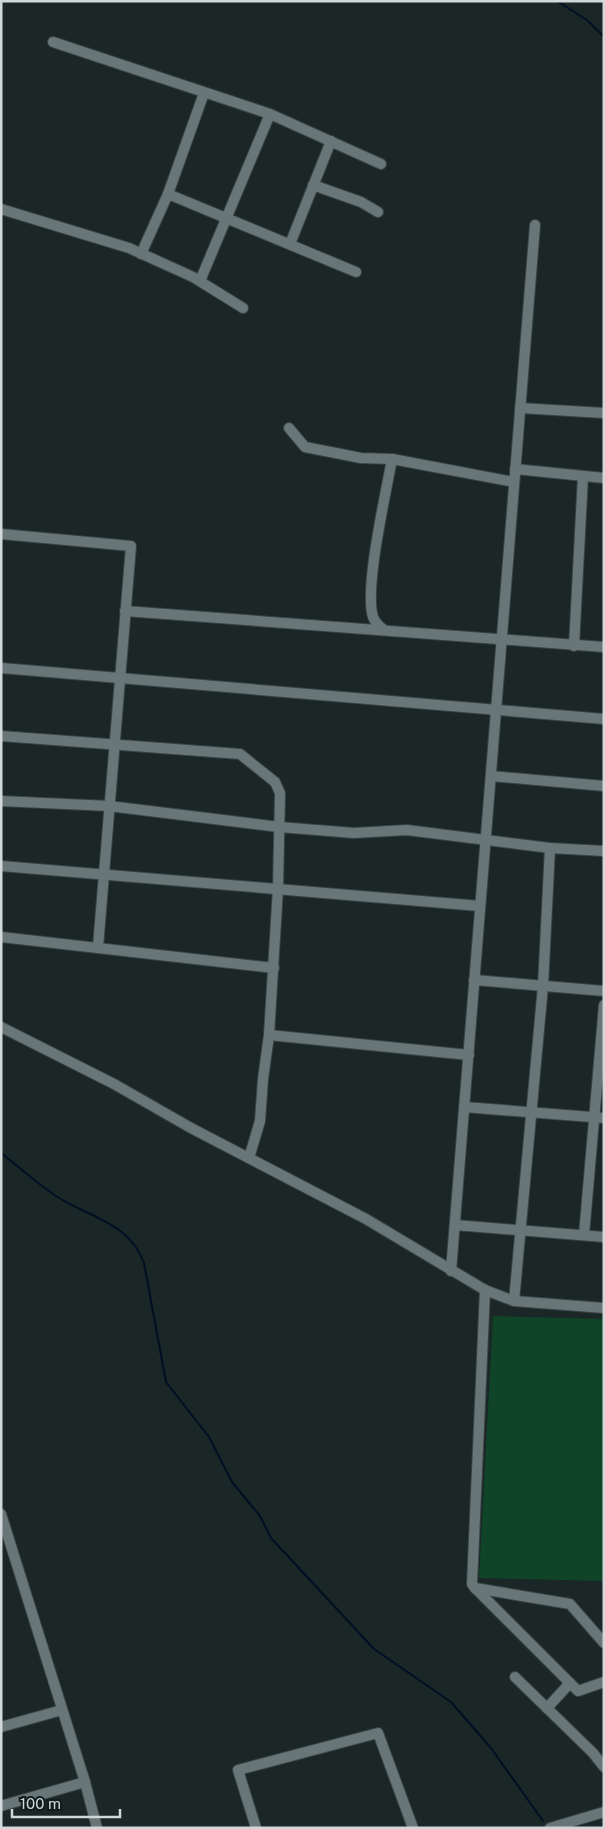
<svg xmlns="http://www.w3.org/2000/svg" width="605" height="1829" font-family="'Public Sans',sans-serif">
<rect width="100%" height="100%" fill="#1b2627"/>
<!-- green -->
<polygon fill="#0f4429" points="493,1316 604,1319 604,1581 479,1578"/>
<g fill="none" stroke-linecap="round" stroke-linejoin="round">
<!-- stream -->
<g stroke="#000f22" stroke-width="2">
<polyline points="557,1 587,20 604,37"/>
<path d="M1,1153C20,1168 39,1185 59,1198C92,1218 129,1223 144,1263L166,1382L209,1437L232,1482L260,1516L271,1538L374,1649L451,1702L491,1748L543,1821"/>
</g>
<defs>
<g id="minor">
<polyline points="53,42 270,114 381,164"/>
<polyline points="313,185 361,202 378,212"/>
<polyline points="168,194 204,93"/>
<polyline points="1,209 129,248 193,277 243,308"/>
<polyline points="290,244 331,141"/>
<polyline points="141,254 168,194 356,272"/>
<polyline points="200,281 270,114"/>
<polyline points="520,408 604,413"/>
<polyline points="289,428 305,447 361,458 392,459 514,482"/>
<polyline points="515,469 604,478"/>
<polyline points="1,534 131,546 98,947"/>
<polyline points="125,611 604,647"/>
<path d="M383,629C379,626 375,622 373,617C364,588 386,493 392,459"/>
<polyline points="574,646 583,476"/>
<polyline points="1,668 604,719"/>
<polyline points="1,736 240,754 275,782 280,793 278,888 269,1035 263,1079 260,1121 249,1158"/>
<polyline points="491,776 604,786"/>
<polyline points="1,801 109,806 279,827 354,833 407,830 550,848 604,851"/>
<polyline points="1,866 480,906"/>
<polyline points="1,937 274,968"/>
<polyline points="474,980 604,991"/>
<polyline points="1,1027 114,1084 191,1128 366,1219 485,1290 514,1301 604,1308"/>
<polyline points="269,1035 469,1055"/>
<polyline points="464,1107 604,1118"/>
<polyline points="455,1225 604,1237"/>
<polyline points="584,1235 604,1005"/>
<polyline points="451,1271 535,225"/>
<polyline points="485,1290 472,1584 475,1588 570,1604 604,1643"/>
<polyline points="514,1301 543,986 550,848"/>
<polyline points="1,1514 85,1782 97,1828"/>
<polyline points="475,1588 578,1691 604,1682"/>
<polyline points="515,1677 593,1753 604,1767"/>
<polyline points="547,1708 570,1683"/>
<polyline points="1,1727 62,1710"/>
<polyline points="1,1806 85,1782"/>
<polyline points="256,1828 238,1770 378,1733 413,1828"/>
<polyline points="550,1828 604,1812"/>
</g>
</defs>
<!-- minor casing -->
<use href="#minor" stroke="#3b4344" stroke-width="12"/>
<!-- minor -->
<use href="#minor" stroke="#697677" stroke-width="10"/>
</g>
<!-- border -->
<rect width="605" height="1829" fill="none" stroke="#d1d8d9" stroke-width="5"/>
<!-- scale -->
<path d="M12 1809v8h108v-8" fill="none" stroke="#d1d8d9" stroke-width="2.5"/>
<text x="20" y="1809" font-size="15" fill="#d1d8d9" stroke="#121c1d" stroke-width="4" paint-order="stroke">100 m</text>
</svg>
